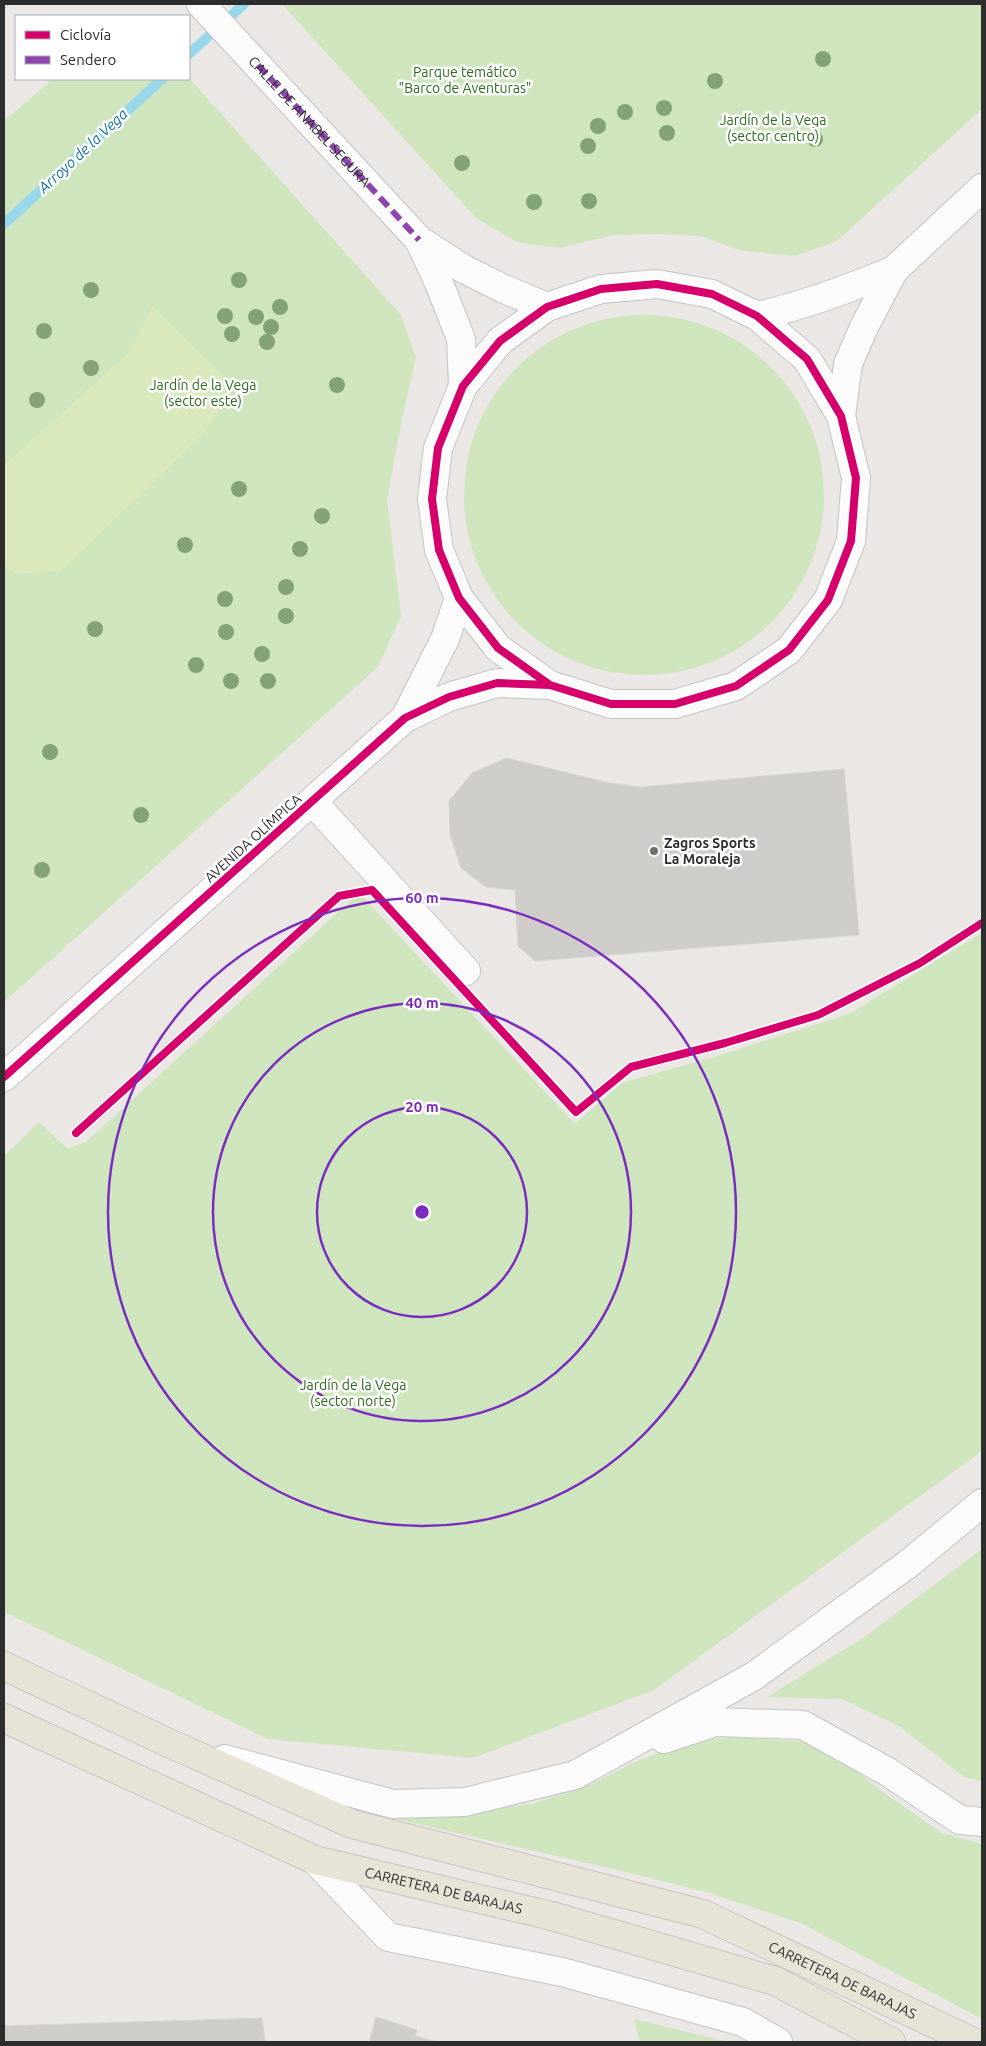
<svg xmlns="http://www.w3.org/2000/svg" width="986" height="2046" font-family="Ubuntu,sans-serif">
<rect width="100%" height="100%" fill="#eae7e4"/>
<!-- green -->
<g fill="#cee5be">
<polygon points="282,4 982,4 982,109 837,241 795,256 742,251 701,236 659,234 614,235 559,248 517,242 476,218"/>
<polygon points="189,78 401,315 416,357 401,424 387,499 401,616 378,667 4,1002 4,121 53,79"/>
<circle cx="644" cy="495" r="180"/>
<polygon points="359,893 575,1124 622,1083 717,1056 849,1014 982,933 982,1451 654,1690 473,1758 268,1739 4,1612 4,1156 39,1122 68,1149 86,1142"/>
<polygon points="982,1549 982,1781 964,1777 899,1726 842,1699 767,1697 863,1638"/>
<polygon points="731,1737 810,1742 854,1769 880,1790 942,1833 982,1844 982,2019 801,1923 706,1892 635,1874 383,1816 451,1815 532,1804 592,1784 633,1763 677,1745"/>
<polygon points="634,2019 728,2042 640,2042"/>
</g>
<!-- pitch -->
<polygon fill="#d9e9bc" points="153,306 235,387 202,436 61,571 16,574 4,565 4,465 127,354"/>
<g fill="none" stroke-linecap="round" stroke-linejoin="round">
<!-- stream -->
<g stroke="#99d8ea" stroke-width="10">
<polyline points="189,54 244,4"/>
<polyline points="4,224 162,79"/>
</g>
</g>
<!-- building -->
<g fill="#cfcdca" stroke="#d6d3d0">
<polygon points="507,758 609,783 641,787 844,769 859,935 535,961 518,946 515,890 486,887 461,868 450,834 449,801 472,773"/>
<polygon points="376,2017 417,2030 415,2036 437,2042 369,2042"/>
<polygon points="262,2018 265,2042 4,2042 4,2026"/>
</g>
<g fill="none" stroke-linecap="round" stroke-linejoin="round">
<defs>
<g id="minor">
<path id="s1" d="M201,4L419,240L464,269L504,289L547,307"/>
<polyline points="419,240 439,283 461,339 463,386"/>
<path d="M757,316C806,305 849,289 894,270"/>
<polyline points="841,416 848,364 865,325 894,270 982,188"/>
<polyline points="405,718 445,639 459,598"/>
<polyline points="313,802 466,971"/>
<polyline points="4,1077 405,718 449,697 497,683 550,685 611,704 675,704 736,686 789,650 828,600 851,541 856,478 841,416 807,359 757,316 712,294 657,284 601,289 547,307 500,341 463,386 438,448 432,499 439,550 459,598 498,648 550,685"/>
<polyline points="664,1739 716,1722 803,1725 888,1772 960,1820 982,1822"/>
<polyline points="225,1759 393,1804 465,1802 575,1775 754,1676 908,1564 982,1503"/>
<polyline points="315,1860 388,1937 562,1972 743,2022 778,2042"/>
</g>
<g id="major">
<path id="s2" d="M4,1666L171,1744L352,1824L703,1914L973,2042"/>
<path id="s3" d="M4,1718L315,1860L552,1916L775,1981L891,2042"/>
</g>
</defs>
<!-- minor casing -->
<use href="#minor" stroke="#c4c4c4" stroke-width="30"/>
<!-- major casing -->
<use href="#major" stroke="#c6c4c3" stroke-width="30"/>
<!-- minor -->
<use href="#minor" stroke="#fcfbfb" stroke-width="28"/>
<!-- major -->
<use href="#major" stroke="#e7e3d6" stroke-width="28"/>
<!-- quiet -->
<polyline stroke="#8e44ad" stroke-width="6" stroke-dasharray="12 6" stroke-linecap="butt" points="258,65 419,240"/>
<defs>
<g id="cycleway">
<polyline points="4,1077 405,718 449,697 497,683 550,685 611,704 675,704 736,686 789,650 828,600 851,541 856,478 841,416 807,359 757,316 712,294 657,284 601,289 547,307 500,341 463,386 438,448 432,499 439,550 459,598 498,648 550,685"/>
<polyline points="76,1133 339,896 372,890 576,1112 631,1067 725,1043 818,1015 920,963 982,923"/>
</g>
</defs>
<!-- cycleway casing -->
<use href="#cycleway" stroke="#fff" stroke-width="11"/>
<!-- cycleway -->
<use href="#cycleway" stroke="#d6006c" stroke-width="8"/>
</g>
<!-- trees -->
<g fill="#83a376">
<circle cx="823" cy="59" r="8"/>
<circle cx="715" cy="81" r="8"/>
<circle cx="664" cy="108" r="8"/>
<circle cx="625" cy="112" r="8"/>
<circle cx="598" cy="126" r="8"/>
<circle cx="667" cy="133" r="8"/>
<circle cx="815" cy="139" r="8"/>
<circle cx="588" cy="146" r="8"/>
<circle cx="462" cy="163" r="8"/>
<circle cx="589" cy="201" r="8"/>
<circle cx="534" cy="202" r="8"/>
<circle cx="239" cy="280" r="8"/>
<circle cx="91" cy="290" r="8"/>
<circle cx="280" cy="307" r="8"/>
<circle cx="225" cy="316" r="8"/>
<circle cx="256" cy="317" r="8"/>
<circle cx="271" cy="327" r="8"/>
<circle cx="44" cy="331" r="8"/>
<circle cx="232" cy="334" r="8"/>
<circle cx="267" cy="342" r="8"/>
<circle cx="91" cy="368" r="8"/>
<circle cx="337" cy="385" r="8"/>
<circle cx="37" cy="400" r="8"/>
<circle cx="239" cy="489" r="8"/>
<circle cx="322" cy="516" r="8"/>
<circle cx="185" cy="545" r="8"/>
<circle cx="300" cy="549" r="8"/>
<circle cx="286" cy="587" r="8"/>
<circle cx="225" cy="599" r="8"/>
<circle cx="286" cy="616" r="8"/>
<circle cx="95" cy="629" r="8"/>
<circle cx="226" cy="632" r="8"/>
<circle cx="262" cy="654" r="8"/>
<circle cx="196" cy="665" r="8"/>
<circle cx="231" cy="681" r="8"/>
<circle cx="268" cy="681" r="8"/>
<circle cx="50" cy="752" r="8"/>
<circle cx="141" cy="815" r="8"/>
<circle cx="42" cy="870" r="8"/>
</g>
<!-- distance rings -->
<g fill="none" stroke="#7b2cbf" stroke-width="2.5">
<circle cx="422" cy="1212" r="105"/>
<circle cx="422" cy="1212" r="209"/>
<circle cx="422" cy="1212" r="314"/>
</g>
<!-- markers -->
<circle fill="#6f6e6d" stroke="#fff" stroke-width="2" cx="654" cy="851" r="5"/>
<g text-anchor="middle" stroke-width="5" stroke-linejoin="round" paint-order="stroke">
<!-- park labels -->
<g font-size="14" fill="#2f6b1c" stroke="#fff">
<text x="465" y="77">Parque temático<tspan x="465" dy="16">"Barco de Aventuras"</tspan></text>
<text x="773" y="125">Jardín de la Vega<tspan x="773" dy="16">(sector centro)</tspan></text>
<text x="203" y="390">Jardín de la Vega<tspan x="203" dy="16">(sector este)</tspan></text>
<text x="353" y="1390">Jardín de la Vega<tspan x="353" dy="16">(sector norte)</tspan></text>
</g>
<!-- street labels -->
<g font-size="14" fill="#2d2d2d" stroke="#fff">
<text dy="5" stroke="none"><textPath href="#s1" startOffset="160">CALLE DE ANABEL SEGURA</textPath></text>
<text transform="translate(253 838) rotate(-42)" y="5">AVENIDA OLÍMPICA</text>
<text dy="5" stroke="none"><textPath href="#s3" startOffset="474">CARRETERA DE BARAJAS</textPath></text>
<text dy="5" stroke="none"><textPath href="#s2" startOffset="899">CARRETERA DE BARAJAS</textPath></text>
</g>
<!-- poi labels -->
<g font-size="14" font-weight="bold" fill="#2d2d2d" stroke="#fff" text-anchor="start">
<text x="664" y="848">Zagros Sports<tspan x="664" dy="16">La Moraleja</tspan></text>
</g>
<!-- water labels -->
<g font-size="15" font-style="italic" fill="#10729e" stroke="#fff">
<text transform="translate(83 151) rotate(-43)" y="5">Arroyo de la Vega</text>
</g>
</g>
<circle cx="422" cy="1212" r="8" fill="#7b2cbf" stroke="#fff" stroke-width="2.5"/>
<g font-size="15" text-anchor="middle" font-weight="bold" fill="#7b2cbf" stroke="#fff" stroke-width="5" stroke-linejoin="round" paint-order="stroke">
<text x="422" y="903">60 m</text>
<text x="422" y="1008">40 m</text>
<text x="422" y="1112">20 m</text>
</g>
<!-- border -->
<rect width="986" height="2046" fill="none" stroke="#2d2d2d" stroke-width="10"/>
<!-- legend -->
<rect x="15" y="15" width="175" height="65" fill="#ffffff" stroke="#ababab"/>
<rect x="25" y="31" width="25" height="8" fill="#d6006c" stroke="#ababab"/>
<text x="60" y="40" font-size="15" fill="#2d2d2d">Ciclovía</text>
<rect x="25" y="56" width="25" height="8" fill="#8e44ad" stroke="#ababab"/>
<text x="60" y="65" font-size="15" fill="#2d2d2d">Sendero</text>
</svg>
